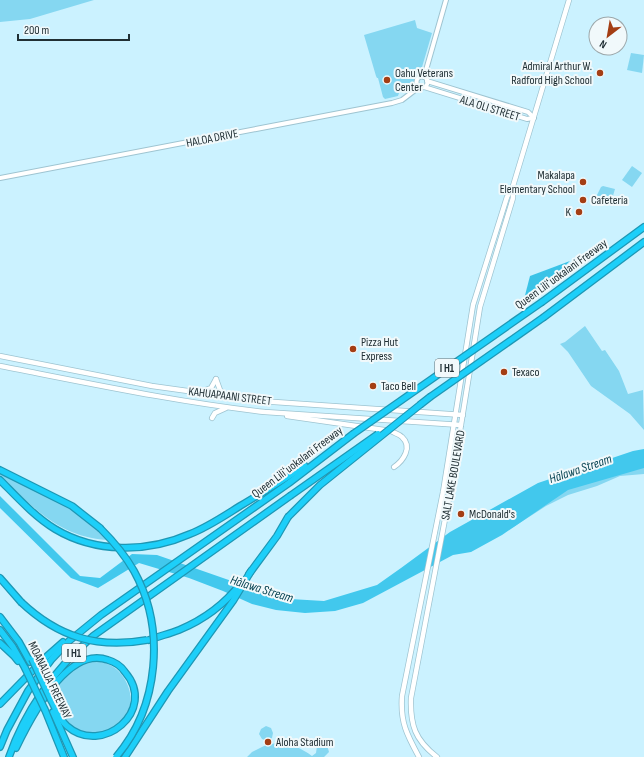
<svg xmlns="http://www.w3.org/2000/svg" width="644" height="757" font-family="'Sofia Sans Condensed',sans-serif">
<rect width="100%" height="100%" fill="#cbf2ff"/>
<!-- green -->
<g fill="#85d7f1">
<polygon points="0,0 94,0 30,19 0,22"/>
<path d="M415,20L417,28L432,33L420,74C415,79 414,86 408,90L404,89L400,90L398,96L385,99L383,97L378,78H377L376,76L364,35Z"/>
<polygon points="631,53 644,55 642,73 627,70"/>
<polygon points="632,166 642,173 632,187 622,180"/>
<polygon points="603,186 615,189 612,199 607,202 595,199 601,187"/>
<polygon points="585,326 602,351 605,350 619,371 628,394 643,390 644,430 630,414 591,386 568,352 560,344 565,342"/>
<polygon points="644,460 644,474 620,476 597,486 568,495 546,506 512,528 519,515 552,492"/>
<path d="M0,474L74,510L92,524L107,540C59,537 33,507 0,476Z"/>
<path d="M94,661C107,662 117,667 124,678C137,699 130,719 110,730C107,731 104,734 102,735C93,736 79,731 72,726C61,718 56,701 51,689L75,666Z"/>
<path d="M266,726L271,728L273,733L272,738L270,739V744C286,741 300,747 312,756L316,753L317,746L322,743L327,745L329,752L324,757H247L252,752L266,745L265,740L262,739L259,734L261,729Z"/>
</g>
<!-- forest -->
<polygon fill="#3ac3e7" points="570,261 522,307 530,276"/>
<!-- water -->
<polygon fill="#42c8ed" points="644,449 644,468 568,490 502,535 471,552 453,555 363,603 335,611 305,613 276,610 252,604 223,591 189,578 139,563 98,588 71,578 0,508 0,496 80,576 100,578 132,554 157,555 263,592 290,599 324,601 377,585 401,568 450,532 538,483 633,451"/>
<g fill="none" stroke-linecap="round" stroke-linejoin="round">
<defs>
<g id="tertiary">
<circle cx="422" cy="82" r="5.5"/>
<polyline points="424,77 446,0"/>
<polyline points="427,81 528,112 534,118"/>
<polyline points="424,87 527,119 533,118"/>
<polyline points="0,178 392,103 402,100 419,87"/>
</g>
<g id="secondary">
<polyline points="0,356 152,386 260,401 463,415"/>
<path d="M0,366C88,383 176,402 265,412L461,425"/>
<polyline points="216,379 220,390 226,396"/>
<polyline points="200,392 211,388 216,379"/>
<path d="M287,416L391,431C394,433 399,434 402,437C413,447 403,461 394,467"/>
<polyline points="212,418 215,413 226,408"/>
<path d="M419,757C407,735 400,722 402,696L443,492L473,305L507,197L513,186L569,0"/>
<path d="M437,757C415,740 410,725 411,698L450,493L477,326L480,307L513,198V187"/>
</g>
<g id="motorway">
<polyline points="542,302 644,227"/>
<polyline points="544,317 644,242"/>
<polyline points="421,404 430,397"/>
<polyline points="0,470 72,506 100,528"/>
<path d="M0,480C17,497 34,516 55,529C95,553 147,553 190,534C208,527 224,516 240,506C262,493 284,479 305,466"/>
<polyline points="249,574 277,536 288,517"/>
<polyline points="0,578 21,602"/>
<polyline points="0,617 19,642 30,662"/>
<polyline points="0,630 13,647 25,668"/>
<path d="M149,640C159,636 169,634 179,630C203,620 225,604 241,583"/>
<polyline points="0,643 14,656 18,661"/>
<polyline points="0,704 46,657 63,642"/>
<polyline points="45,710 64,757"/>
<polyline points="53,712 73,757"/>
<polyline points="0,747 7,730 28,691 51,660 69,641 101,615 289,483 353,434"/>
<path d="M16,748C30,719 67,645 108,660C115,662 121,666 125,672C158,710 102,757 67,726C59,719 56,709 51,700"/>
<path d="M9,757C26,708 54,670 93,636L290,496"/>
<polyline points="125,757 168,691 233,601 251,571"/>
</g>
</defs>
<!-- tertiary casing -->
<use href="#tertiary" stroke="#9ec4d1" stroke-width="6"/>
<!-- secondary casing -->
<use href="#secondary" stroke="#9ec4d1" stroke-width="6"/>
<!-- motorway casing -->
<use href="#motorway" stroke="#1e97b4" stroke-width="8"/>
<!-- tertiary -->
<use href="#tertiary" stroke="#fff" stroke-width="4"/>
<!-- secondary -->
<use href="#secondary" stroke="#fff" stroke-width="4.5"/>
<!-- motorway -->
<use href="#motorway" stroke="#1dcff9" stroke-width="5.5"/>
<defs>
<g id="motorway-bridge">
<polyline points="430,397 544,317"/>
<polyline points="353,434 542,302"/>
<polyline points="290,496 378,434"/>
<polyline points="288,517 320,485 421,404"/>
<path d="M100,528C113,541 125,555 134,571C166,629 159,707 116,757"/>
<path d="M21,602C58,637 97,649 147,640"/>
<polyline points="32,659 51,700"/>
<polyline points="25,668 45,710"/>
</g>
</defs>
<!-- motorway-bridge casing -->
<use href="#motorway-bridge" stroke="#1e97b4" stroke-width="8" stroke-linecap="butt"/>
<!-- motorway-bridge -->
<use href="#motorway-bridge" stroke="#1dcff9" stroke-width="5.5"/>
</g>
<!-- markers -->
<g fill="#a43e14" stroke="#f1f9fb" stroke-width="1.5">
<circle cx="600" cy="73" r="4"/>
<circle cx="387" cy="80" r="4"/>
<circle cx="583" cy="182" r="4"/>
<circle cx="583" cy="200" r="4"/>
<circle cx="579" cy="212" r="4"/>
<circle cx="353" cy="349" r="4"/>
<circle cx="504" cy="372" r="4"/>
<circle cx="373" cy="386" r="4"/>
<circle cx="461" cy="514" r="4"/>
<circle cx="268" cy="742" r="4"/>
</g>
<g text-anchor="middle" stroke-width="4" stroke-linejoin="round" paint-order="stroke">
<!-- shield labels -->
<g fill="#f1f9fb" stroke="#5f6c70" stroke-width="1">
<rect x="435" y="359" width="24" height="18" rx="3"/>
<rect x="62" y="644" width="24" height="18" rx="3"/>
</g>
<g font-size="11" font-weight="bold" fill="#202f34">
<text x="447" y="372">I H1</text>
<text x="74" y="657">I H1</text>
</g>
<!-- poi labels -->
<g font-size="12" fill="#202f34" stroke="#f1f9fb" text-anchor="start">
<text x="592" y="70" text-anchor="end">Admiral Arthur W.<tspan x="592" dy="14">Radford High School</tspan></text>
<text x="395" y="77">Oahu Veterans<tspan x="395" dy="14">Center</tspan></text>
<text x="575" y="179" text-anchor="end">Makalapa<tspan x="575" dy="14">Elementary School</tspan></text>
<text x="591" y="204">Cafeteria</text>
<text x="571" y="216" text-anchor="end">K</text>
<text x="361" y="346">Pizza Hut<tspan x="361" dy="14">Express</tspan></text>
<text x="512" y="376">Texaco</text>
<text x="381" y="390">Taco Bell</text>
<text x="469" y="518">McDonald's</text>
<text x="276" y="746">Aloha Stadium</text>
</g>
<!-- street labels -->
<g font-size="12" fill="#202f34" stroke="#f1f9fb">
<text transform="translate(490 108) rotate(17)" y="4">ALA OLI STREET</text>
<text transform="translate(212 138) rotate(-11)" y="4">HALOA DRIVE</text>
<text transform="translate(561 274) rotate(-36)" y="4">Queen Liliʻuokalani Freeway</text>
<text transform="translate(230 396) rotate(7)" y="4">KAHUAPAANI STREET</text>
<text transform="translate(297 462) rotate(-37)" y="4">Queen Liliʻuokalani Freeway</text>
<text transform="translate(453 475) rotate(-80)" y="4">SALT LAKE BOULEVARD</text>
<text transform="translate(50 680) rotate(64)" y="4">MOANALUA FREEWAY</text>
</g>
<!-- water labels -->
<g font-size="13" font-style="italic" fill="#003e4d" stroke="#f1f9fb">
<text transform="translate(580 468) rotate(-19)" y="5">Hālawa Stream</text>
<text transform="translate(262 588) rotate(17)" y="5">Hālawa Stream</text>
</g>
</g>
<!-- north arrow -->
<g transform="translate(608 36) rotate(211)"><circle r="19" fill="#f1f9fb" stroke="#9da8ab"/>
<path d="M0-3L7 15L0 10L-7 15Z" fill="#a43e14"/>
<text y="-6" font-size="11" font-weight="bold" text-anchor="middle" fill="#202f34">N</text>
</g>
<!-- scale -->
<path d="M18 34v6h111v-6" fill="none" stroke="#202f34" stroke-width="2"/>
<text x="24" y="34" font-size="12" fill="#202f34" stroke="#f1f9fb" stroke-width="3" paint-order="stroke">200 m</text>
</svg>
